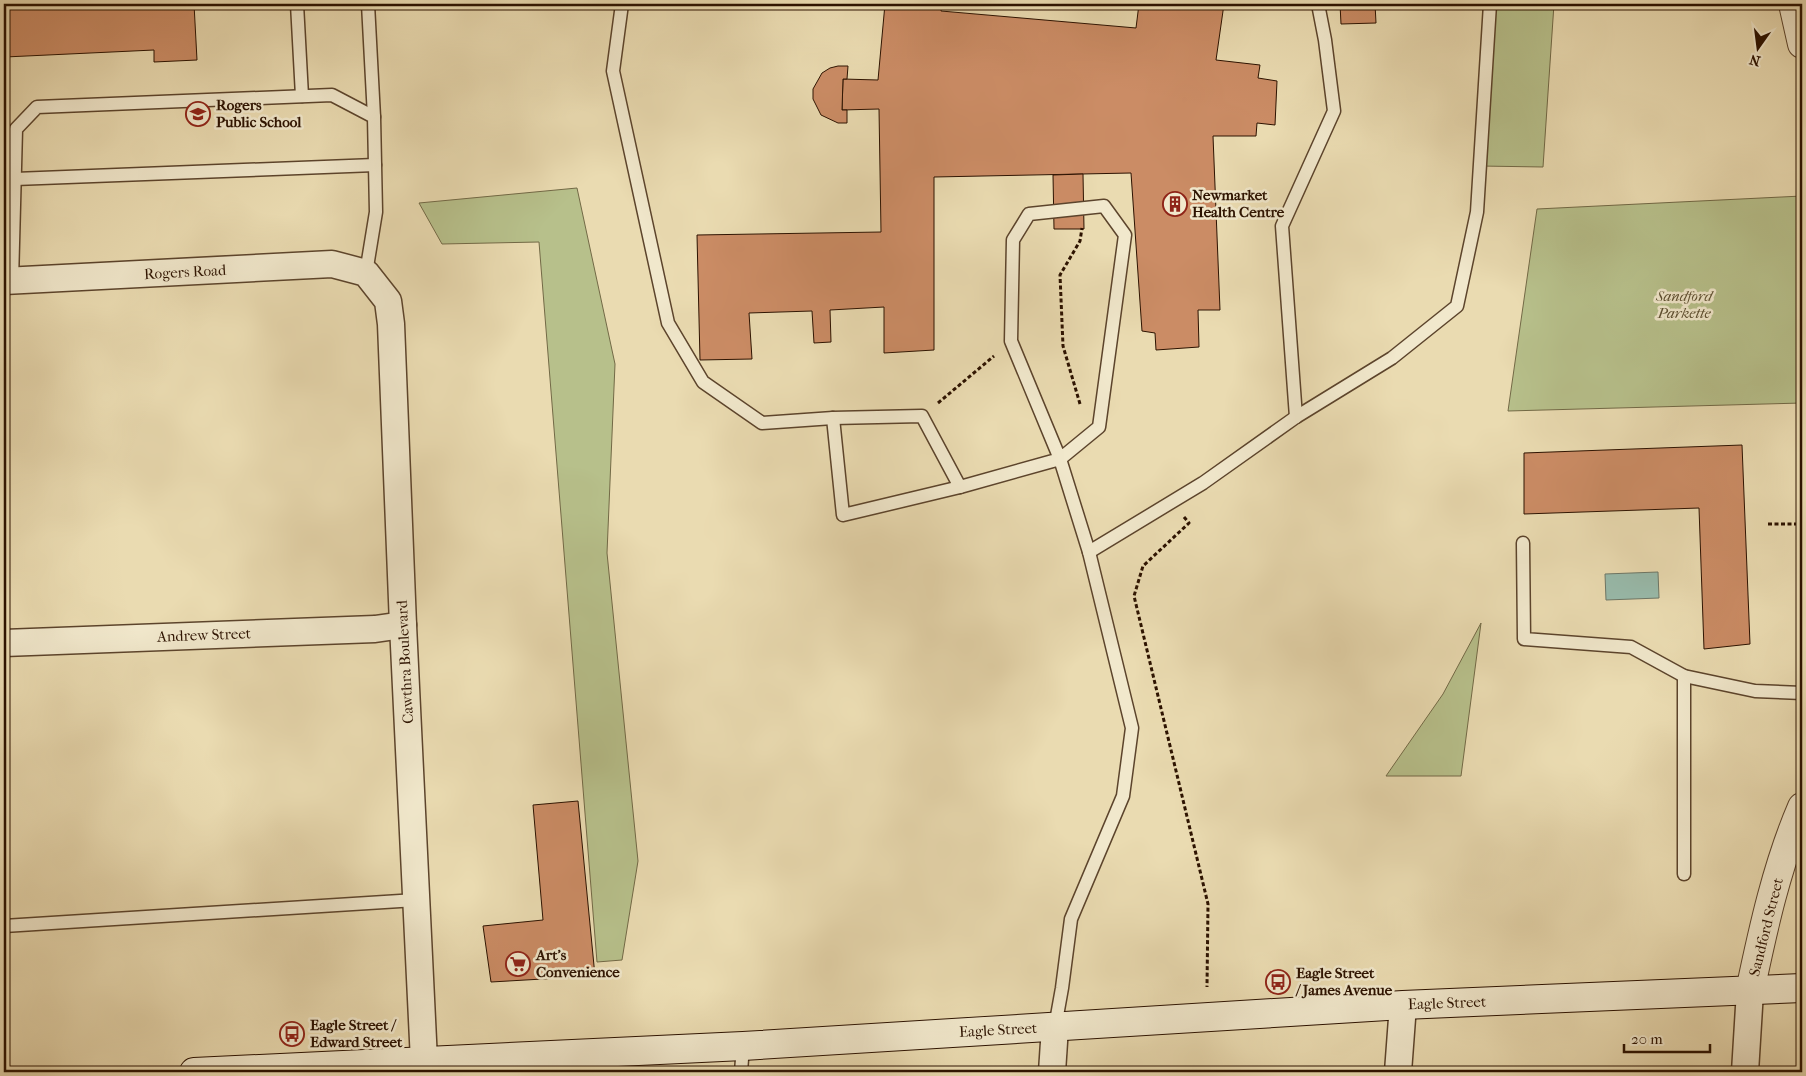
<svg xmlns="http://www.w3.org/2000/svg" width="1806" height="1076" font-family="'IM FELL French Canon',serif">
<rect width="100%" height="100%" fill="#eadbb1"/>
<filter id="stains"><feTurbulence type="fractalNoise" baseFrequency=".004" numOctaves="4"/><feColorMatrix values="0 0 0 0 .2 0 0 0 0 .09 0 0 0 0 .02 0 0 0 .5 -.17"/></filter>
<radialGradient id="worn" r=".72"><stop offset=".6" stop-color="#630" stop-opacity="0"/><stop offset="1" stop-color="#630" stop-opacity=".3"/></radialGradient>
<!-- green -->
<g fill="#b7c08b" stroke="#726946">
<polygon points="1490,4 1554,4 1543,167 1480,166"/>
<polygon points="577,188 615,364 607,553 638,861 622,960 597,962 539,242 442,244 419,203"/>
<polygon points="1802,196 1802,403 1508,411 1537,209"/>
<polygon points="1481,623 1461,776 1386,776 1443,694"/>
</g>
<!-- water -->
<polygon fill="#98bbac" stroke="#6d7767" points="1658,572 1659,598 1606,600 1605,574"/>
<!-- building -->
<g fill="#cb8c65" stroke="#2c1200">
<polygon points="4,4 194,4 197,60 154,62 154,50 5,57"/>
<polygon points="885,4 942,4 941,11 1136,28 1139,4 1224,4 1216,60 1260,65 1258,78 1277,81 1275,125 1257,123 1256,136 1213,136 1220,310 1198,310 1199,347 1156,350 1155,333 1142,331 1131,173 934,177 934,350 884,353 884,307 830,310 831,342 814,343 812,311 749,313 752,359 700,360 697,235 881,232 879,109 842,110 843,79 878,80"/>
<polygon points="1340,4 1375,4 1376,23 1341,24"/>
<polygon points="838,66 848,66 847,79 843,79 842,110 847,110 847,123 838,123 821,115 813,99 813,89 822,73 830,68"/>
<polygon points="1083,174 1084,229 1054,229 1053,175"/>
<polygon points="1742,445 1750,644 1704,649 1699,508 1524,514 1524,453"/>
<polygon points="578,801 595,976 491,982 483,926 543,920 533,805"/>
</g>
<g fill="none" stroke-linecap="round" stroke-linejoin="round">
<defs>
<g id="service">
<polyline points="297,4 302,96"/>
<polyline points="368,4 374,117"/>
<polyline points="622,4 613,71 668,323 703,382 762,423 833,418 922,416 960,487"/>
<polyline points="15,179 375,165"/>
<polyline points="12,281 16,129 37,107 332,95 374,117 376,212 366,273"/>
<polyline points="1296,417 1282,226 1334,111 1325,40 1318,4"/>
<polyline points="833,418 843,515 960,487 1060,459 1099,427 1125,235 1104,206 1029,214 1013,240 1011,341 1060,459 1089,552 1132,728 1123,796 1071,919 1062,988 1055,1027"/>
<polyline points="1523,543 1524,639 1631,647 1684,676 1755,691 1802,693"/>
<polyline points="1089,552 1203,483 1296,417 1392,358 1457,306 1477,212 1490,4"/>
<polyline points="1684,874 1684,676"/>
<polyline points="4,926 416,900"/>
<polyline points="741,1072 743,1046"/>
</g>
<g id="minor">
<polyline points="4,281 332,264 366,273 388,301 391,324 403,625 424,1061"/>
<polyline points="4,643 375,629 403,625"/>
<polyline points="1052,1072 1055,1027"/>
<polyline points="1398,1072 1403,1005"/>
<polyline points="1745,1072 1750,991"/>
</g>
<g id="tertiary">
<polyline points="1793,4 1802,44"/>
<path d="M1750,991C1763,929 1777,865 1802,807"/>
</g>
<polyline id="secondary" points="194,1072 743,1046 1403,1005 1802,988"/>
</defs>
<!-- service casing -->
<use href="#service" stroke="#5c442c" stroke-width="15"/>
<!-- minor casing -->
<use href="#minor" stroke="#5c442c" stroke-width="29"/>
<!-- tertiary casing -->
<use href="#tertiary" stroke="#5c442c" stroke-width="30"/>
<!-- secondary casing -->
<use href="#secondary" stroke="#2c1200" stroke-width="30"/>
<!-- path -->
<g stroke="#2c1200" stroke-width="3" stroke-dasharray="4 2.5" stroke-linecap="butt">
<polyline points="938,403 994,356"/>
<polyline points="1080,404 1063,346 1060,275 1080,241 1082,228"/>
<polyline points="1184,517 1189,523 1143,566 1134,596 1208,904 1207,987"/>
<polyline points="1768,524 1802,524"/>
</g>
<!-- service -->
<use href="#service" stroke="#f1e8cc" stroke-width="12"/>
<!-- minor -->
<use href="#minor" stroke="#f1e8cc" stroke-width="26"/>
<!-- tertiary -->
<use href="#tertiary" stroke="#f1e8cc" stroke-width="28"/>
<!-- secondary -->
<use href="#secondary" stroke="#f1e8cc" stroke-width="28"/>
</g>
<!-- icons -->
<defs>
<symbol id="school-ring" viewBox="-11 -11 22 22"><circle r="9.5" fill="#f1e8cc" stroke="#8f2418" stroke-width="1.5"/><path d="M0-5L7-2L0 1L-7-2ZM-4 1L0 2.5L4 1V4Q0 6-4 4Z" fill="#8f2418"/></symbol>
<symbol id="building-ring" viewBox="-11 -11 22 22"><circle r="9.5" fill="#f1e8cc" stroke="#8f2418" stroke-width="1.5"/><path d="M-4-6H4V6H1V3H-1V6H-4ZM-2.5-4.3h1.7v1.8h-1.7ZM.8-4.3h1.7v1.8H.8ZM-2.5-1h1.7V.8h-1.7ZM.8-1h1.7V.8H.8Z" fill="#8f2418"/></symbol>
<symbol id="supermarket-ring" viewBox="-11 -11 22 22"><circle r="9.5" fill="#f1e8cc" stroke="#8f2418" stroke-width="1.5"/><path d="M-6-5.5h2.5l.6 2H6L4.5 2H-2.5L-4.4-4H-6ZM-1.5 3.2a1.3 1.3 0 1 0 .1 0ZM3 3.2a1.3 1.3 0 1 0 .1 0Z" fill="#8f2418"/></symbol>
<symbol id="bus-ring" viewBox="-11 -11 22 22"><circle r="9.5" fill="#f1e8cc" stroke="#8f2418" stroke-width="1.5"/><path d="M-5-6H5V4H4V6H2V4H-2V6H-4V4H-5ZM-3.5-4V0h7V-4ZM-3.5 1.2v1.5H-2V1.2ZM2 1.2v1.5H3.5V1.2Z" fill="#8f2418"/></symbol>
</defs>
<g fill-rule="evenodd">
<use href="#school-ring" x="184" y="100" width="28" height="28"/>
<use href="#building-ring" x="1161" y="190" width="28" height="28"/>
<use href="#supermarket-ring" x="504" y="950" width="28" height="28"/>
<use href="#bus-ring" x="1264" y="968" width="28" height="28"/>
<use href="#bus-ring" x="278" y="1020" width="28" height="28"/>
</g>
<g text-anchor="middle" stroke-width="5" stroke-linejoin="round" paint-order="stroke">
<!-- poi labels -->
<g font-size="15" font-weight="bold" fill="#2c1200" stroke="#f1e8cc" text-anchor="start">
<text x="216" y="110">Rogers<tspan x="216" dy="17">Public School</tspan></text>
<text x="1192" y="200">Newmarket<tspan x="1192" dy="17">Health Centre</tspan></text>
<text x="536" y="960">Art's<tspan x="536" dy="17">Convenience</tspan></text>
<text x="1296" y="978">Eagle Street<tspan x="1296" dy="17">/ James Avenue</tspan></text>
<text x="310" y="1030">Eagle Street /<tspan x="310" dy="17">Edward Street</tspan></text>
</g>
<!-- street labels -->
<g font-size="15" fill="#2c1200" stroke="#f1e8cc">
<text transform="translate(185 272) rotate(-3)" y="5">Rogers Road</text>
<text transform="translate(204 635) rotate(-2)" y="5">Andrew Street</text>
<text transform="translate(405 662) rotate(-93)" y="5">Cawthra Boulevard</text>
<text transform="translate(1766 927) rotate(-76)" y="5">Sandford Street</text>
<text transform="translate(1447 1003) rotate(-2)" y="5">Eagle Street</text>
<text transform="translate(998 1030) rotate(-3)" y="5">Eagle Street</text>
</g>
<!-- park labels -->
<g font-size="15" font-style="italic" fill="#5d4f31" stroke="#f1e8cc">
<text x="1684" y="301">Sandford<tspan x="1684" dy="17">Parkette</tspan></text>
</g>
</g>
<!-- margin -->
<rect width="1806" height="1076" fill="none" stroke="#eadbb1" stroke-width="20"/>
<rect x="5" y="5" width="1796" height="1066" fill="none" stroke="#2c1200" stroke-width="2.5"/>
<rect x="10" y="10" width="1786" height="1056" fill="none" stroke="#2c1200"/>
<!-- north arrow -->
<g transform="translate(1758 48) rotate(194)" stroke="#f1e8cc" stroke-width="4" paint-order="stroke">
<path d="M0-4L9 19L0 12L-9 19Z" fill="#2c1200"/>
<text y="-8" font-size="14" font-weight="bold" text-anchor="middle" fill="#2c1200">N</text>
</g>
<!-- scale -->
<path d="M1624 1044v8h86v-8" fill="none" stroke="#2c1200" stroke-width="2.5"/>
<text x="1631" y="1044" font-size="15" fill="#2c1200" stroke="#f1e8cc" stroke-width="4" paint-order="stroke">20 m</text>
<rect width="100%" height="100%" filter="url(#stains)"/>
<rect width="100%" height="100%" fill="url(#worn)"/>
</svg>
